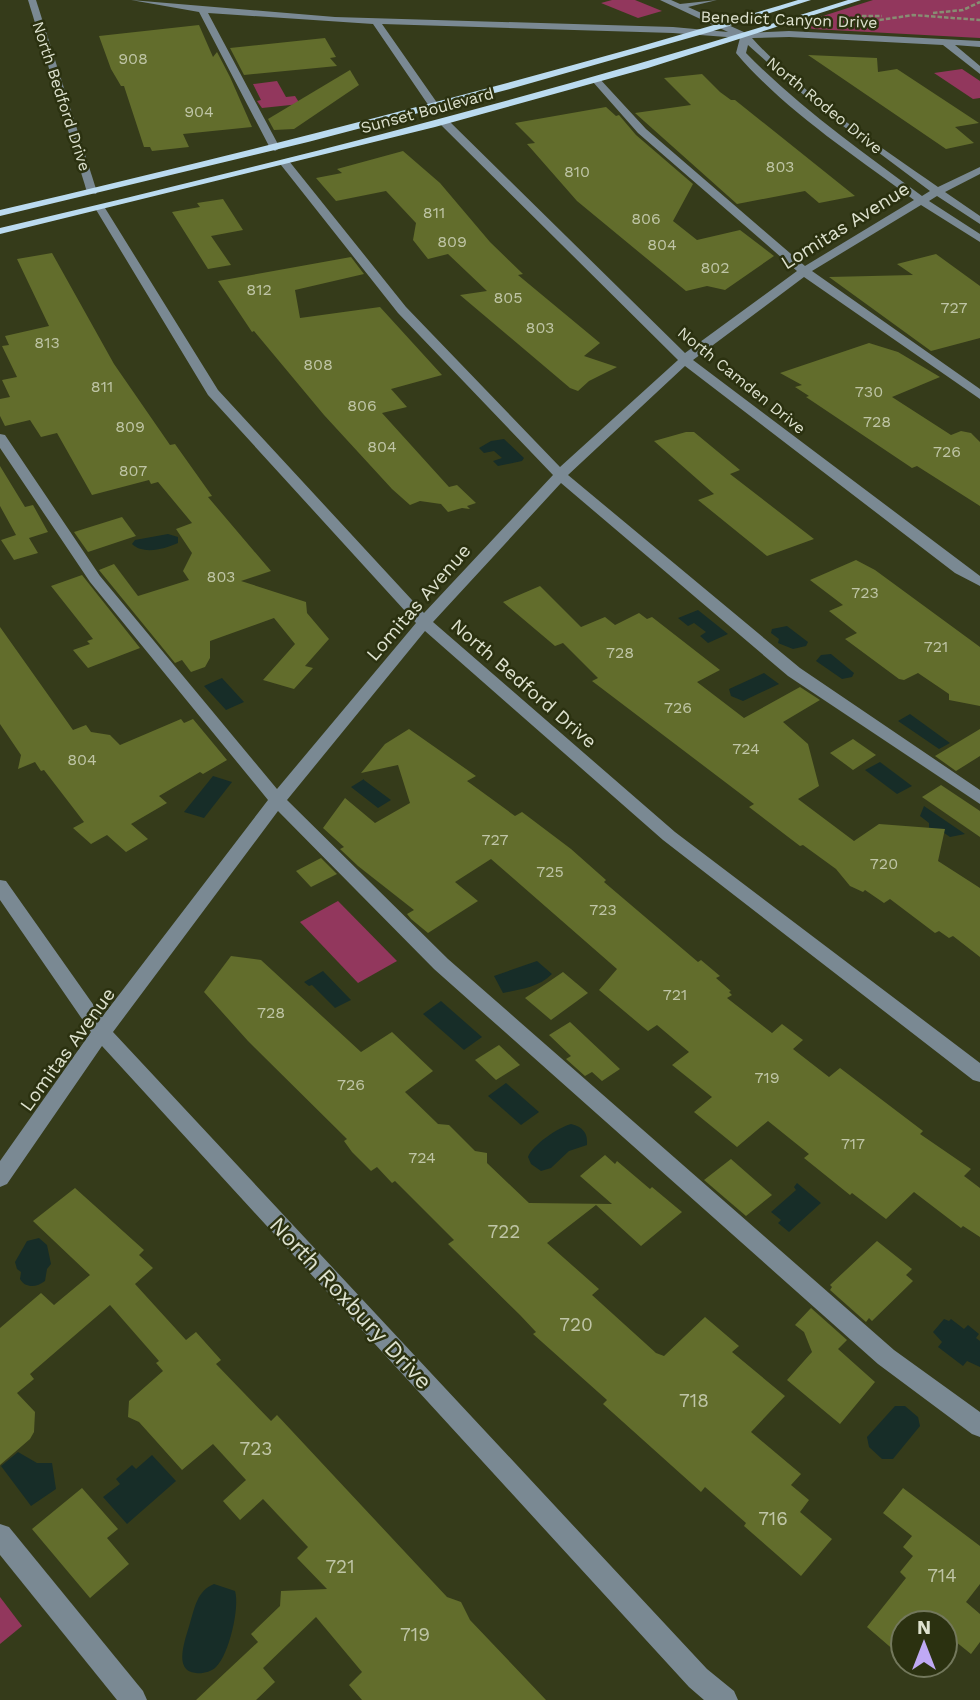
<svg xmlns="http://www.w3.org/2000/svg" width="980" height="1700" font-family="'Work Sans',sans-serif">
<rect width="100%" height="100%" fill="#353b1a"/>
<!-- green -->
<g fill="#92375d">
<polygon points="612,0 635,0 662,11 638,18 601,3"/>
<polygon points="873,0 980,0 980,38 813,29 802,26 804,22"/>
<polygon points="962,69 980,81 980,98 973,99 934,73"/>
<polygon points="277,81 286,97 295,96 300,104 262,108 257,101 261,100 253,84"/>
<polygon points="338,901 397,961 358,983 300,922"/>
<polygon points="0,1597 22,1626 0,1644"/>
</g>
<!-- water -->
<g fill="#172d28">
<polygon points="504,439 524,458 522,461 498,466 493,461 502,458 494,451 484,453 479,448 491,441"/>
<path d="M168,534L178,537V543C165,549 143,555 132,544L135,540Z"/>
<polygon points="698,610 728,634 708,643 700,636 706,632 694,623 688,626 678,618"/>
<polygon points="787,626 808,642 806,646 793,649 778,643 779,639 771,633 772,629"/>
<polygon points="831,654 854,673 852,677 842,679 816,661 821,655"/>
<polygon points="764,673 779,684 743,701 731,696 729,689"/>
<polygon points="222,678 244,702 226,710 204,686"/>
<polygon points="910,714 950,743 939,749 898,721"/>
<polygon points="880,762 912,786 897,794 865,770"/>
<polygon points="213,776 232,782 204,818 184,812"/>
<polygon points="364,779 364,780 391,800 378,808 351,787"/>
<polygon points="924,806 965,834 950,837 940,830 929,830 929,823 920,816"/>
<path d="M537,961L552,974C538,988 520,989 503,993L494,976Z"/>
<polygon points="323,971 351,1000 335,1008 312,985 309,986 304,982"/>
<polygon points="441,1001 482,1037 464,1050 423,1014"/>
<polygon points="506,1083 539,1112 521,1125 488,1096"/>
<path d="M571,1124C583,1127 588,1133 587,1145L569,1151L551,1168L541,1171L531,1164L528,1157C532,1145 559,1127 571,1124Z"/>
<polygon points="797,1183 821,1203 789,1232 778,1223 781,1220 771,1212 796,1190 794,1187"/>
<path d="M39,1238L47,1245L51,1264L47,1269L45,1281C37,1287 26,1289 20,1279L21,1272L17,1269L15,1262L27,1241Z"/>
<polygon points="944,1319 949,1321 951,1319 964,1329 968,1325 979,1334 976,1338 980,1341 980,1367 967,1361 963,1366 938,1347 942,1342 933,1332"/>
<polygon points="895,1406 905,1406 918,1417 920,1426 893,1459 882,1459 869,1447 867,1437"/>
<polygon points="18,1452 37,1463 52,1463 56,1489 31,1506 1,1466"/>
<polygon points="152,1455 176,1481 127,1524 103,1497 120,1484 116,1479 132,1465 136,1469"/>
<path d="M214,1584L235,1591C240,1607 229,1655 216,1667C211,1672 202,1674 196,1673C172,1671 186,1638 190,1623C195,1607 197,1591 214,1584Z"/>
</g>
<!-- building -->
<g fill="#626d2c">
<polygon points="199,25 213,57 217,52 230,77 252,127 183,134 189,147 152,151 150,147 144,147 124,86 121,86 111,69 99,36"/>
<polygon points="325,38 336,57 330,58 337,66 244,75 230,48"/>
<polygon points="808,55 877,58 878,72 897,69 979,123 955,127 974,143 946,149"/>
<polygon points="350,70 359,85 294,129 274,130 268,119"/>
<polygon points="702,74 720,92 731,100 735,100 855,196 819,203 805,191 737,204 635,113 691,105 664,78"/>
<polygon points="606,107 616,116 619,115 636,135 693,184 673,221 697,240 740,230 774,256 725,290 707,286 686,291 577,201 527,144 535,143 515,123"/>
<polygon points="403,151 440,183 490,242 523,274 518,275 600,343 584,356 617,367 589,381 578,391 570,388 460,295 487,291 448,254 428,259 413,240 416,223 386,191 336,201 316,178 342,173 337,169"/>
<polygon points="223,199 243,230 211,236 231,265 208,269 172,212 200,207 197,203"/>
<polygon points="52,253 114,364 170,445 175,444 212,496 208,497 271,571 241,581 306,602 307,613 329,639 305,666 313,668 294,689 263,680 295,644 274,618 210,641 210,658 205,667 191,672 182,660 175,663 99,570 114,564 138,596 189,580 183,571 192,553 176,529 192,523 158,482 151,484 149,480 92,495 57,433 41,437 30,420 5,426 0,416 0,399 10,397 2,380 17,377 2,346 9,345 5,336 49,326 17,259"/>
<polygon points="936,254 980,286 980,338 931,351 829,277 913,275 897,264"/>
<polygon points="351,257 364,274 295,290 300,318 380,307 442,375 391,389 407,407 382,413 449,487 457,485 476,503 467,506 470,509 462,508 448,512 441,504 420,501 410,505 392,489 324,415 254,331 252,332 218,281"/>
<polygon points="869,343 898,352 940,377 892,397 951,435 961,431 971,433 980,442 980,506 917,466 912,468 806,397 809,396 795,387 802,385 780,373"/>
<polygon points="686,432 694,432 740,470 730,474 814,539 767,556 698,500 714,494 654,441"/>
<polygon points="0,466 25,507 33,505 48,532 29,538 38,553 14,560 1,540 16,535 0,506"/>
<polygon points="122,517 136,536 88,552 74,532"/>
<polygon points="856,560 875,570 980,647 980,706 949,700 949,694 918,673 904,680 899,679 845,639 857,633 829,611 843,605 810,580"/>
<polygon points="82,575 140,648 88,668 73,650 90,644 87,641 93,639 51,586"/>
<polygon points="540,586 581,627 605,617 615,625 639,613 647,619 652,617 720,670 697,682 744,718 800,687 820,700 783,722 808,744 819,786 798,799 854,841 879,824 945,829 938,861 980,888 980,957 953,936 949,938 939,931 935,933 890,899 884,903 865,890 863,892 850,886 836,869 803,845 800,846 749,807 754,804 592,681 598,678 563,643 555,646 503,602"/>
<polygon points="0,627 73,730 86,725 91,732 110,735 120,745 181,719 184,723 193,719 227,760 203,774 200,772 159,796 167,803 131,824 148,839 126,852 107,835 91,844 73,828 84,822 44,770 41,771 35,762 18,769 21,755 0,724"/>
<polygon points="409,729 476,776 467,781 515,816 522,812 571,849 606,880 604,882 698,962 701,960 720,976 716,978 731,991 729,992 732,995 727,998 772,1033 782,1024 803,1040 793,1049 829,1077 840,1068 923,1131 920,1134 971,1169 964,1176 980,1188 980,1237 963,1226 961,1228 914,1192 886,1219 852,1193 850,1195 804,1158 809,1154 768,1121 737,1147 694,1112 712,1097 672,1065 689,1052 657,1025 648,1031 643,1027 599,990 617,969 491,859 455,882 478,901 428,933 411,919 407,914 414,910 358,866 340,849 344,847 323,828 345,798 375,823 410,803 398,765 361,773 385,744"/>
<polygon points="980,729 980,756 956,771 935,756"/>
<polygon points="853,739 876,755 853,770 830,753"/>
<polygon points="941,785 980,811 980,837 922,797"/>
<polygon points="321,858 337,874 311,887 296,871"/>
<polygon points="231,956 261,960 361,1052 392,1032 433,1071 405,1092 438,1124 449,1125 475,1151 487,1153 487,1163 529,1203 612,1204 580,1176 605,1155 615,1164 617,1161 650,1189 652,1187 682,1212 641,1246 596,1205 547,1243 599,1289 592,1295 656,1353 664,1356 705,1317 739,1346 732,1352 785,1396 751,1432 801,1474 791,1485 809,1500 800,1512 832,1539 801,1576 744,1526 746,1523 705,1487 701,1492 603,1404 607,1400 533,1334 536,1332 520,1315 448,1244 454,1240 395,1181 392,1183 377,1167 371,1171 352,1152 344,1141 347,1139 248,1041 204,992"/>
<polygon points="563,972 588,993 551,1020 525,998"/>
<polygon points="570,1022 620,1069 602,1081 592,1072 585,1076 566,1059 571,1056 549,1035"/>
<polygon points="499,1045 520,1065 496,1080 475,1060"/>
<polygon points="731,1159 772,1195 746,1216 704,1180"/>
<polygon points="75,1188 144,1250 139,1255 153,1268 135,1284 186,1340 196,1332 221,1360 216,1364 271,1421 277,1415 447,1597 461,1602 470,1620 546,1700 362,1700 349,1685 362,1672 316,1617 263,1668 275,1682 256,1700 196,1700 258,1642 251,1634 280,1606 281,1591 327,1589 297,1558 308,1547 263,1499 240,1520 223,1501 246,1480 213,1444 182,1470 139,1422 128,1417 129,1401 163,1371 156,1363 159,1361 110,1305 30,1374 34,1379 17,1393 35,1412 34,1432 30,1439 0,1465 0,1328 41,1293 54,1305 90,1275 33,1221"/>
<polygon points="877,1241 912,1269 906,1275 913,1281 872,1321 869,1318 866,1322 830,1290 832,1287 830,1285"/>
<polygon points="811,1308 847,1340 838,1349 875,1382 840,1424 787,1380 812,1352 804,1332 795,1325"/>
<polygon points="82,1488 118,1529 107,1538 129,1564 90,1598 32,1529"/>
<polygon points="903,1488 980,1546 980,1584 966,1602 980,1614 980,1642 971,1654 945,1633 945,1623 903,1623 903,1658 867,1627 906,1578 900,1572 913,1556 903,1547 912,1536 883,1513"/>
</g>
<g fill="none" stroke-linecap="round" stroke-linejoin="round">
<!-- path -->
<g stroke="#888d73" stroke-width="2.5" stroke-dasharray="4.5 2" stroke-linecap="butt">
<polyline points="933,13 963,10 980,2"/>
<polyline points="862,16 882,16"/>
<polyline points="873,21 913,15 980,20"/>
</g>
<!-- minor -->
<g fill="#7a8993" fill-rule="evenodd">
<polygon points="28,0 36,0 97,192 96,194 87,192"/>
<path d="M131,0L335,17L673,27L728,32L660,0H671L680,4L717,0L688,7L746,33L789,31L980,41V47L955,45L980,66V74L943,45L789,37L752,38C805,96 874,143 938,187L980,167V174L945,192L980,216V224L937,196L929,201L980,234V242L921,205L812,271L980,389V399L804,277L693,360L980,576V586L955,573L685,366L568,475L800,668L980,790V804L788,676L561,483L433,622L675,832L980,1063V1082L973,1080L663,840L425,631L287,800L448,959L894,1350L980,1412V1437L972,1434L878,1364L434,969L278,811L113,1032L707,1669L734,1691L738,1700H704L689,1687L102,1046L7,1184L0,1187V1161L91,1032L0,900V880L6,881L102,1017L268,800L90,582L0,448V434L5,435L100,576L277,789L416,623L208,395L95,208L96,206L105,208L218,390L424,613L553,475L398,313L281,165V161H289L406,307L560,467L678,360L440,124V120H448L685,353L797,271L638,133L593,82V78H599L646,129L805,266L914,200C855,156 784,110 736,53L740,38L673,33L382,24L440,107L435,110L431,109L373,24L208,13L280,148L275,151L270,148L199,12ZM748,45L815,105L930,191L922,196C861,151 799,107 746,53Z"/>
<polygon points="0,1524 9,1527 143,1691 147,1700 117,1700 0,1555"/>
</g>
<!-- major -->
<g fill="#bbdbf0" fill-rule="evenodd">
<path d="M798,0H811L710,32L510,89L308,142L0,216V210C268,147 534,80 798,0Z"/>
<path d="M848,0H861L648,68L435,127L0,234V228C285,161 569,89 848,0Z"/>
</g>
</g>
<g text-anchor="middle" stroke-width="5" stroke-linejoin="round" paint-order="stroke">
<!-- far-street labels -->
<g font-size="16" fill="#dee2cf" stroke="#2b3110">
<text transform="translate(789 19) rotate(2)" y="6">Benedict Canyon Drive</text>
<text transform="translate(62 96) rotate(72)" y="6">North Bedford Drive</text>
<text transform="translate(825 105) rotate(39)" y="6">North Rodeo Drive</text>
<text transform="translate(427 110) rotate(-15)" y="6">Sunset Boulevard</text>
<text transform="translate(742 380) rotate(39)" y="6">North Camden Drive</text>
</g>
<!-- number labels -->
<g font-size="16" fill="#bfc5a6">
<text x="133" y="64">908</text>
<text x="199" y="117">904</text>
<text x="780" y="172">803</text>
<text x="577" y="177">810</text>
<text x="434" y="218">811</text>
<text x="646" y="224">806</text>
<text x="452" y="247">809</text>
<text x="662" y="250">804</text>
<text x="715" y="273">802</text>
<text x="259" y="295">812</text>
<text x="508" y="303">805</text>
<text x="954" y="313">727</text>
<text x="540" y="333">803</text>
<text x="47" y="348">813</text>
<text x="318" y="370">808</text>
<text x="102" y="392">811</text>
<text x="869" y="397">730</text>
<text x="362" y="411">806</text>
<text x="877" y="427">728</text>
<text x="130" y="432">809</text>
<text x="382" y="452">804</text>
<text x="947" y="457">726</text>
<text x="133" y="476">807</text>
<text x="221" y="582">803</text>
<text x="865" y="598">723</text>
<text x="936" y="652">721</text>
<text x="620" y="658">728</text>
<text x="678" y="713">726</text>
<text x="746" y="754">724</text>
<text x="82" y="765">804</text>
<text x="495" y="845">727</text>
<text x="884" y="869">720</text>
<text x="550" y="877">725</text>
<text x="603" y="915">723</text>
<text x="675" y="1000">721</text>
<text x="271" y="1018">728</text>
<text x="767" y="1083">719</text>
<text x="351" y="1090">726</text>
<text x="853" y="1149">717</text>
<text x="422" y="1163">724</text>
</g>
<!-- street labels -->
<g font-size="19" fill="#dee2cf" stroke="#2b3110">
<text transform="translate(845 225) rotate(-32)" y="7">Lomitas Avenue</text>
<text transform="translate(418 602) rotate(-49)" y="7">Lomitas Avenue</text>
<text transform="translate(524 683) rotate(41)" y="7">North Bedford Drive</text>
<text transform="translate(67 1049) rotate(-54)" y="7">Lomitas Avenue</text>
</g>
<!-- near-number labels -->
<g font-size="19" fill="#bfc5a6">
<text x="504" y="1238">722</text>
<text x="576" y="1331">720</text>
<text x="694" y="1407">718</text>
<text x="256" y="1455">723</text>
<text x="773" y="1525">716</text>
<text x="340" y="1573">721</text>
<text x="942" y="1582">714</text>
<text x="415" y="1641">719</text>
</g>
<!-- near-street labels -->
<g font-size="23" fill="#dee2cf" stroke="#2b3110">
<text transform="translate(351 1303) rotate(47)" y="8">North Roxbury Drive</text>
</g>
</g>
<!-- north arrow -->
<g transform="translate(924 1644)"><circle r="33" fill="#2b3110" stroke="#73785c" stroke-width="2"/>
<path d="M0-5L12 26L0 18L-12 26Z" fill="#bfa9f4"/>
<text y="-10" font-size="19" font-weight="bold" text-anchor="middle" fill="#dee2cf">N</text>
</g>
</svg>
